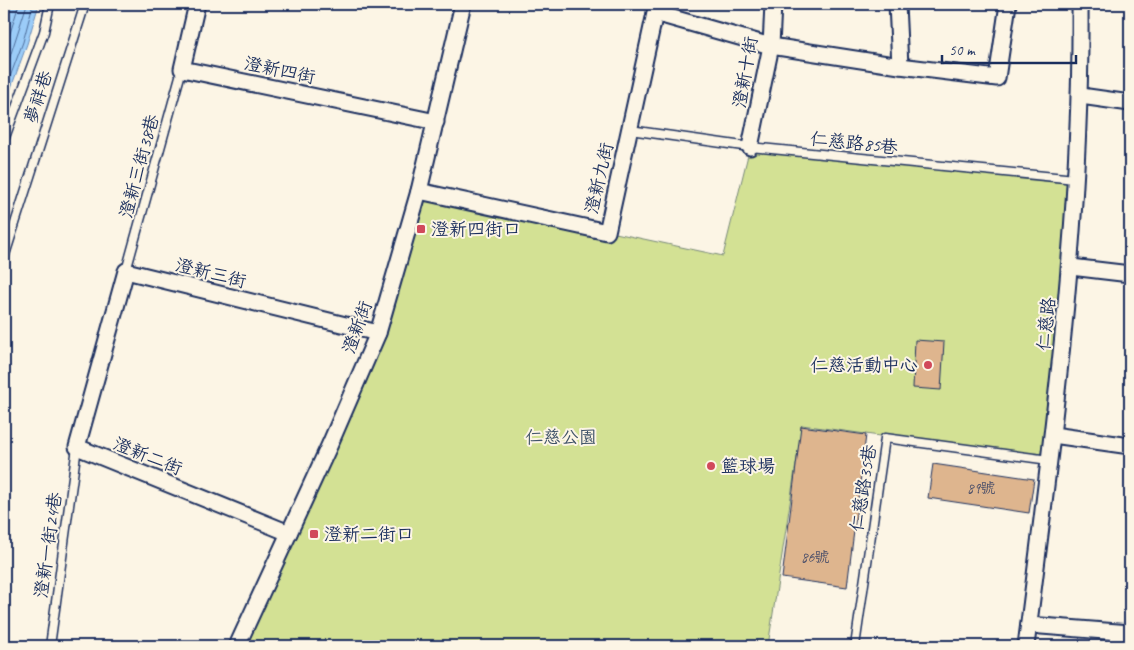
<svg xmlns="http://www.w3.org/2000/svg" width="1134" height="650" font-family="Caveat,'LXGW WenKai TC',sans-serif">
<rect width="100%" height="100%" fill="#fcf5e5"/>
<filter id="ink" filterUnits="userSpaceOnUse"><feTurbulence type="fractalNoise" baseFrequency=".02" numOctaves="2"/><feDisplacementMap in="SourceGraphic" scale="10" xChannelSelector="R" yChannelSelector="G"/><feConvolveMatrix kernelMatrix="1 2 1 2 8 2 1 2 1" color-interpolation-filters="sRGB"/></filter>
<g filter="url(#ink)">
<!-- green -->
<polygon fill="#d3e194" stroke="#778879" points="750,147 1075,179 1049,460 802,425 768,646 237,646 378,333 419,191 723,256"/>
<!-- water -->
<polygon fill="#9bccf8" stroke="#688dba" points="4,4 39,4 27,44 4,107"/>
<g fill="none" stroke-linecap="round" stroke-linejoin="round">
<!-- shore -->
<g stroke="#4e6e9c" stroke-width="1">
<polyline points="4,53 19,4"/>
<polyline points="4,75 27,4"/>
<polyline points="4,93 23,42 33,4"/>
</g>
</g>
<!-- building -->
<g fill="#deb58e" stroke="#1b2f5e">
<polygon points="915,340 944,342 941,390 913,388"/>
<polygon points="801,426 866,435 847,587 782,578"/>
<polygon points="933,464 1034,479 1029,513 928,498"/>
</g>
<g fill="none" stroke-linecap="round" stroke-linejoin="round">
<defs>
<g id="lane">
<polyline points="630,130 750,147 1075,179"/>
<polyline points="4,140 44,32 50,4"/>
<polyline points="4,258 85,4"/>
<polyline points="126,271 182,69"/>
<polyline points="50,646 77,447"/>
<polyline points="855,646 885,438 1049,460"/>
</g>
<g id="street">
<polyline points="197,4 182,69 436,122"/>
<polyline points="897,4 900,66"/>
<polyline points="655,13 771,46 900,66 997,78 1008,4"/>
<polyline points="1081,96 1130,103"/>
<polyline points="750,147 771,46 773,4"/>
<polyline points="419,191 607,232 657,4"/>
<polyline points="1071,267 1130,274"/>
<polyline points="1053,435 1130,446"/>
<polyline points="289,533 77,447 126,271 378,333"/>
<polyline points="1029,625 1130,633"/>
<polyline points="237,646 330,444 378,333 419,191 463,4"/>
<path d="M1026,646C1053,433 1082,220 1080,4"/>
</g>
</defs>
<!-- lane casing -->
<use href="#lane" stroke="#1b2f5e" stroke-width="11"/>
<!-- street casing -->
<use href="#street" stroke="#1b2f5e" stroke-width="19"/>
<!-- lane -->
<use href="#lane" stroke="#fcf5e5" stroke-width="8"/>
<!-- street -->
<use href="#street" stroke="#fcf5e5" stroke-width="15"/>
</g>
</g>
<!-- markers -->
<g fill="#d1495b" stroke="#fcf5e5" stroke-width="2">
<rect x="416" y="224" width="10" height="10" rx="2.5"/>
<circle cx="928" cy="365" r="5"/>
<circle cx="711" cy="466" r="5"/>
<rect x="309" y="529" width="10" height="10" rx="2.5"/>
</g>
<g text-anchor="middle" stroke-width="4" stroke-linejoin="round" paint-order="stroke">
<!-- number labels -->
<g font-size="15" fill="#4c506a">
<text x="981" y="493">89號</text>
<text x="815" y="562">86號</text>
</g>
<!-- street labels -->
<g font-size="18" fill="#1b2f5e" stroke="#fcf5e5">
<text transform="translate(280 70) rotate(12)" y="6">澄新四街</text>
<text transform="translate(745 72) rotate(-80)" y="6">澄新十街</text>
<text transform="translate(38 97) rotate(-72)" y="6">夢祥巷</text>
<text transform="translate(854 143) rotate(6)" y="6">仁慈路85巷</text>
<text transform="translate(139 166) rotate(-75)" y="6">澄新三街38巷</text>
<text transform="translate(599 178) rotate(-77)" y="6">澄新九街</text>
<text transform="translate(211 273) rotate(14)" y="6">澄新三街</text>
<text transform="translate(1046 324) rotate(-84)" y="6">仁慈路</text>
<text transform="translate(357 327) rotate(-70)" y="6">澄新街</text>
<text transform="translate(148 456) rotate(22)" y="6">澄新二街</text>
<text transform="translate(863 488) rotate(-81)" y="6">仁慈路35巷</text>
<text transform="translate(48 545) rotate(-82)" y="6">澄新一街24巷</text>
</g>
<!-- poi labels -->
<g font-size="18" fill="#1b2f5e" stroke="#fcf5e5" text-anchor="start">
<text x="431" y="235">澄新四街口</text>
<text x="918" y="371" text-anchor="end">仁慈活動中心</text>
<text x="721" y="472">籃球場</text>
<text x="324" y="540">澄新二街口</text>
</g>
<!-- park labels -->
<g font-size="18" fill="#405369" stroke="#fcf5e5">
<text x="561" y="443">仁慈公園</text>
</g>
</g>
<!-- margin -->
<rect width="1134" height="650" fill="none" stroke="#fcf5e5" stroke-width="20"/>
<rect x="10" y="10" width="1114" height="630" fill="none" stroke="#1b2f5e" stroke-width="2" filter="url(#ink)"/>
<!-- scale -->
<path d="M942 55v8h134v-8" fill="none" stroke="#1b2f5e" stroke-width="2.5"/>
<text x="949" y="55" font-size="15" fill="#1b2f5e" stroke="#fcf5e5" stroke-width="4" paint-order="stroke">50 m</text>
</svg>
